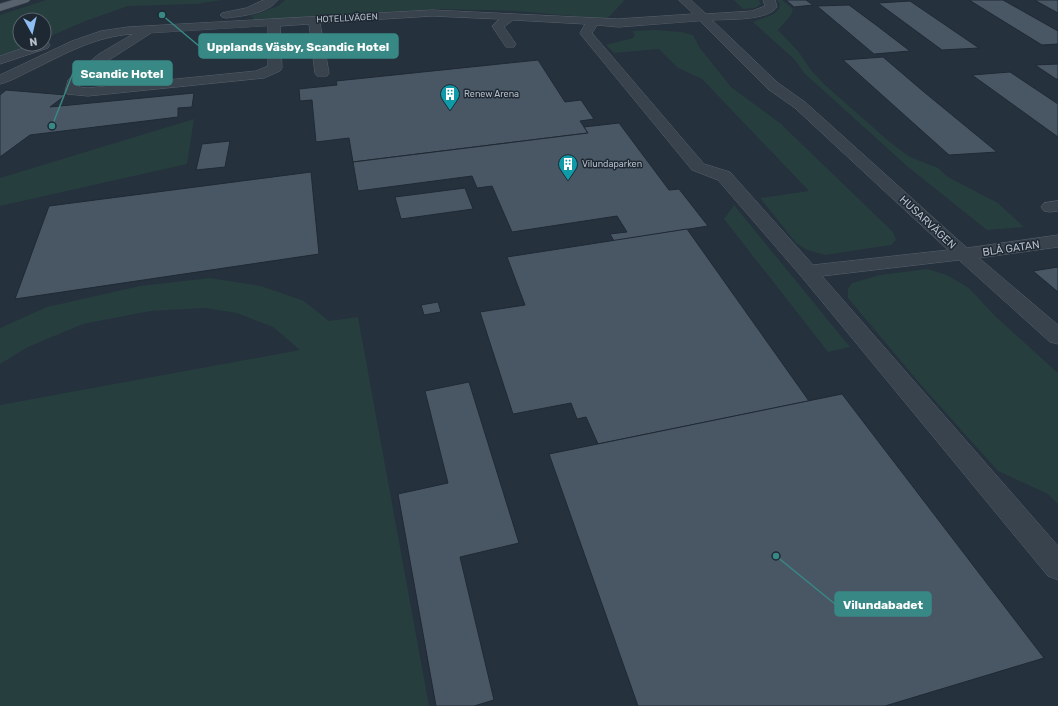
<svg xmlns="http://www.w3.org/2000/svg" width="1058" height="706" font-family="Rubik,sans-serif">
<rect width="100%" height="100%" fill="#25313d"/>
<!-- green -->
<g fill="#273e3e">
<polygon points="46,0 222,0 197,4 128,6 83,22 44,39 44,20 20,20 20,44 32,44 0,56 0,15"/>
<polygon points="285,0 623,0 624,1 607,19 516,11 438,9 255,20 251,16 278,6"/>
<polygon points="734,0 759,0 761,4 755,8 743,9"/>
<path d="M776,0H782L793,9L791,15L778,30L798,51L811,70L825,85L891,143L910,157L938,168L948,177L998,203L1024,227L987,230L908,167L804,73L795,60L753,22C762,17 779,17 780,4Z"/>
<polygon points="656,30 681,32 693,35 700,48 731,87 780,123 893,232 896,240 891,245 825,255 807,250 796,243 760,198 809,191 702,79 678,68 659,49 614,53 606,45 633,38 635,35 632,31"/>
<polygon points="194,119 187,164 0,206 0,178"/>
<polygon points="734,205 850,347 828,352 724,219"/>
<polygon points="927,269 947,275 969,288 994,315 1058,373 1058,504 1048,494 998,471 921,385 848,298 848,289 852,283 880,275"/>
<polygon points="210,278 261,286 304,301 329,321 358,317 429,706 0,706 0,405 300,350 273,327 237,313 205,308 150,311 83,324 28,347 0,364 0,328 47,307 140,286"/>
</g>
<!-- building -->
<g fill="#495764" stroke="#202a35">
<polygon points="786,0 806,0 813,5 794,7"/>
<polygon points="969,0 1003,0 1058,31 1058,44 1042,45"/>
<polygon points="1035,0 1058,0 1058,13 1038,2"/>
<polygon points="910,1 979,48 942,50 878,3"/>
<polygon points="849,5 876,25 910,51 874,54 817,6"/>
<polygon points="883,57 924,92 997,152 949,155 843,60"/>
<polygon points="538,60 565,102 581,100 594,119 580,121 588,133 353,162 349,138 316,142 312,100 300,101 299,89 337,85 336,81"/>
<polygon points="1058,64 1058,79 1056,79 1035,65"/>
<polygon points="1010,72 1058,104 1058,137 972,75"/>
<polygon points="6,90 66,95 50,107 194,93 192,107 178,108 178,117 30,135 0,157 0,95"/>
<polygon points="619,123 669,190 679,189 708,226 614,241 610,234 627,232 617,216 512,232 492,186 477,188 472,176 358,191 353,162 588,133 584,127"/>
<polygon points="230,141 225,167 196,170 202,144"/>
<polygon points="311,172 319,254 15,299 49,206"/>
<polygon points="465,188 473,209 401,219 395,197"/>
<polygon points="687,229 809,401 598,444 586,417 577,419 571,403 513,414 480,312 525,305 507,257"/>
<polygon points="1058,267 1058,292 1033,271"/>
<polygon points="438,302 441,312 424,315 421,305"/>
<polygon points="469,382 519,543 460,557 494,700 474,706 436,706 398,494 448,483 425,391"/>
<polygon points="842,394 1044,658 885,706 638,706 549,454"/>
</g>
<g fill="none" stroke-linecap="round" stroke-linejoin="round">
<defs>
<g id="minor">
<path d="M264,0H278C267,14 242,16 226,18L222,17L220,15L222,13L246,8Z"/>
<path d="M679,0H691L706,14L752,11L765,6L763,0H775L777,7C767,21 729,19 712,20L778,83L805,102L967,248L1058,235V247L979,258L1058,325V344L1050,342L959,260L822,276L1058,546V580L1048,576L801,276L718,180L692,170L582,36L580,33L585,24L513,20L504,27L516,44L514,47H506L492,26L499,19L432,16L320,23L329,73L327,76H317L315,73L309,24L280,26L282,68L280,71L264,78L88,96L67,94L65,91L68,80L99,54L133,34C97,36 66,53 34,69C23,74 12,81 0,84V75L72,41L101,31L128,27L432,10L618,19L693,14ZM700,21L768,89L795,108L948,250L813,265L730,172L704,164L592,33L597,25L618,27ZM268,26V66L256,71L88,88L79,87L80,84L109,60L151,33Z"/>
<polygon points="44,41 48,42 50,45 48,48 0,64 0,56 35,44 44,44"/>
<polygon points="1058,201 1058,211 1050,212 1044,211 1041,207 1044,203"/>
</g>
<polygon id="major" points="13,0 30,0 28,2 0,11 0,4"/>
</defs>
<!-- minor casing -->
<use href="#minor" stroke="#57616c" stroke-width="1"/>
<!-- major casing -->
<use href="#major" stroke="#424c57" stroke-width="1"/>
<!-- minor -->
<use href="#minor" fill="#39434e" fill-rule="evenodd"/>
<!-- major -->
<use href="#major" fill="#57626d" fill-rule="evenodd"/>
</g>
<!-- icons -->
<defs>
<symbol id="building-pin" viewBox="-11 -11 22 30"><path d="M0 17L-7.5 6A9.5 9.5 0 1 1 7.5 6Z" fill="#0f9aa8" stroke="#1e2833"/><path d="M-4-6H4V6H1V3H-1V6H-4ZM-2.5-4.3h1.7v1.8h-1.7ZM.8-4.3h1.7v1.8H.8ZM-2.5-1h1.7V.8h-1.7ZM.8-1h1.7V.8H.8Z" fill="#fff"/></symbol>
</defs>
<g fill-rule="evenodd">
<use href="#building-pin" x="439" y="83" width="22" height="30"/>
<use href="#building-pin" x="557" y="153" width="22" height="30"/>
</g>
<g text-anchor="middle" stroke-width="3" stroke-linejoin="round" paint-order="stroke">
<!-- far-street labels -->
<g font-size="9" fill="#b5bec9" stroke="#1e2833">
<text transform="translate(347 18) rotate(-3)" y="3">HOTELLVÄGEN</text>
</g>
<!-- far-poi labels -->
<g font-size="9" fill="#b5bec9" stroke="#1e2833" text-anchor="start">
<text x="464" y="97">Renew Arena</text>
<text x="582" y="167">Vilundaparken</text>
</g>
<!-- street labels -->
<g font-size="11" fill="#b5bec9" stroke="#1e2833">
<text transform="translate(928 222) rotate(43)" y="4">HUSARVÄGEN</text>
<text transform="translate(1011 248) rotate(-8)" y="4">BLÅ GATAN</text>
</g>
</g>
<!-- callouts -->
<path fill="none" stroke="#388885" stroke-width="1.5" d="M162 15L199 46M52 126L73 73M776 556L835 604"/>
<g fill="#388885" stroke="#1e2833" stroke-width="1.5">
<circle cx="162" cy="15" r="4"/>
<circle cx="52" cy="126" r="4"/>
<circle cx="776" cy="556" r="4"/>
</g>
<g fill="#388885" stroke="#388885" stroke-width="1.5">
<rect x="199" y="34" width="199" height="24" rx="4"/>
<rect x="73" y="61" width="99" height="24" rx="4"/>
<rect x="835" y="592" width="96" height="24" rx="4"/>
</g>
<g font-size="12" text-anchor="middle" font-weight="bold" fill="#fff">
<text x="298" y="51">Upplands Väsby, Scandic Hotel</text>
<text x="122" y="78">Scandic Hotel</text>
<text x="883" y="609">Vilundabadet</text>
</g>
<!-- north arrow -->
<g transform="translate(32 32) rotate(172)"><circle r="19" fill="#1e2833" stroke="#5a646f"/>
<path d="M0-3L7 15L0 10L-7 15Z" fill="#8ebdf4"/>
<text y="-6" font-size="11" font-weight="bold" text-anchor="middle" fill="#b5bec9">N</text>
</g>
</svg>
